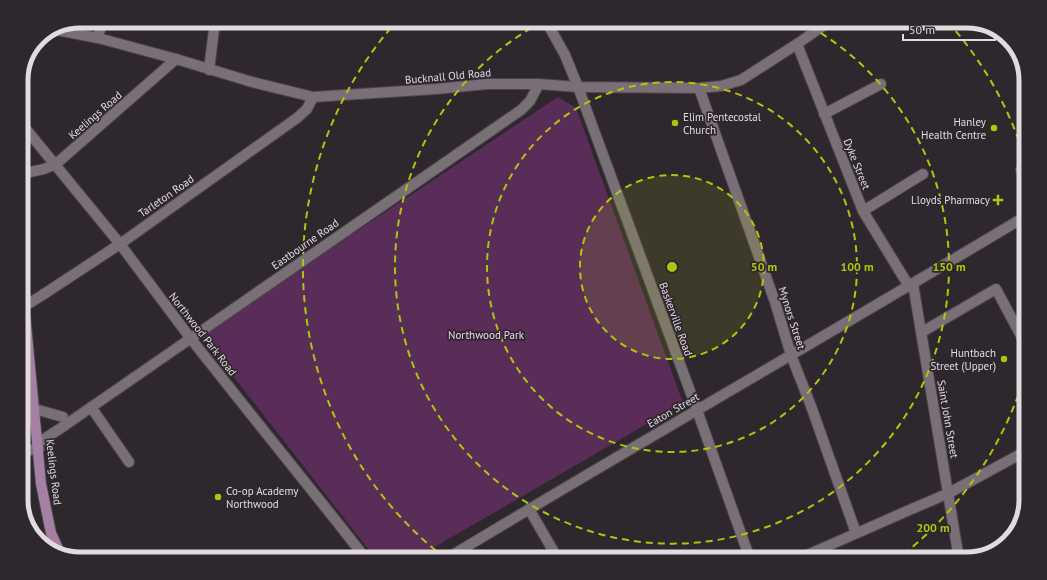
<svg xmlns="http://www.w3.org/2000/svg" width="1047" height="580" font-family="'PT Sans',sans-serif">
<rect width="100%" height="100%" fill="#2f272e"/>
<!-- green -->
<polygon fill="#5a2d59" points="558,97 576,108 683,403 414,559 376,559 201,335"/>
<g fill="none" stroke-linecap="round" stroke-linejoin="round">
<defs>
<g id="pedestrian">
<polyline points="899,270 909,286"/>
<polyline points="25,306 44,294"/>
<polyline points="35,409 63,417"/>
<polyline points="261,427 341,527"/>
<polyline points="38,443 64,426"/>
<polyline points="914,508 949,493"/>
</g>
<g id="minor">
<polyline points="546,21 565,55 578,87 697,410 750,559"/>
<polyline points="57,30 98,38 176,59 252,82 313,97 436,89 487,84 539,84 578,87 699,88 721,86 741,80 797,44 830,21"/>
<polyline points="98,38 102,21"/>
<polyline points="797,44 863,211 899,270"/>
<polyline points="209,70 215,21"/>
<polyline points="699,88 775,302 791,355 811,406 856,533"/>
<polyline points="824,114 881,84"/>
<polyline points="21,123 120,244 191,339 261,427"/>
<polyline points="1021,170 1026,178"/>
<polyline points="21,174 44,169 56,164 176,59"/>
<polyline points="863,211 923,174"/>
<polyline points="913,284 959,559"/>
<polyline points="44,294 120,244 297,118 307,109 313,97"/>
<polyline points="922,332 996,289 1026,345"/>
<polyline points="91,407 129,462"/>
<polyline points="64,426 521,110 530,101 539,84"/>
<polyline points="21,451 39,449"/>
<polyline points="949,493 1026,451"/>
<polyline points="529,509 558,559"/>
<polyline points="341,527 366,559"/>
<path d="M446,559C638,443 833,332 1026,216"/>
<polyline points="798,559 914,508"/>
</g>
<polyline id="primary" points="21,271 41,484 51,533 60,553"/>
</defs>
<!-- pedestrian casing -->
<use href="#pedestrian" stroke="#4b454a" stroke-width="12"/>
<!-- minor casing -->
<use href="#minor" stroke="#4b454a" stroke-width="12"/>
<!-- primary casing -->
<use href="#primary" stroke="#4b454a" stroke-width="12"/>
<!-- pedestrian -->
<use href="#pedestrian" stroke="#786f77" stroke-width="10"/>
<!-- minor -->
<use href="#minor" stroke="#786f77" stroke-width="10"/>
<!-- primary -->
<use href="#primary" stroke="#a580a3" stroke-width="10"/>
</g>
<!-- distance rings -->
<circle cx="672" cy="267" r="92" fill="#adc60c" fill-opacity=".12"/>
<g fill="none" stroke="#adc60c" stroke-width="2" stroke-dasharray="7 5">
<circle cx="672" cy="267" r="92"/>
<circle cx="672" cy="267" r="185"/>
<path d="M800 21A277 277 0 1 1 544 21"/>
<path d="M1026 372A369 369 0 0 1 899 558M445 558A369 369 0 0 1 396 22M948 22A369 369 0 0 1 1026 162"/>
</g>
<!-- markers -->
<g fill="#adc60c" stroke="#2f272e" stroke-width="1.5">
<circle cx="675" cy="123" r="4"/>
<circle cx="994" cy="128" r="4"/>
<path d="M996 194h4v4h4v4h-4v4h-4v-4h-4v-4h4z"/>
<circle cx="1004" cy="359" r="4"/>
<circle cx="218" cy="497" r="4"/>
</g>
<g text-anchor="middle" stroke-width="3.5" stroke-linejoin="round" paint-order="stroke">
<!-- street labels -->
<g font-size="11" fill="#e0dbdf" stroke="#2f272e">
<text transform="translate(448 76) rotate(-5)" y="4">Bucknall Old Road</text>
<text transform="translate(95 115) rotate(-41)" y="4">Keelings Road</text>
<text transform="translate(857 164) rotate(68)" y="4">Dyke Street</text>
<text transform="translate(166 196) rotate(-35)" y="4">Tarleton Road</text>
<text transform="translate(305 244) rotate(-35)" y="4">Eastbourne Road</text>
<text transform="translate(792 318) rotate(72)" y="4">Mynors Street</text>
<text transform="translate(676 319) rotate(70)" y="4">Baskerville Road</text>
<text transform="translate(203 334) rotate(52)" y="4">Northwood Park Road</text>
<text transform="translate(673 410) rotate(-30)" y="4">Eaton Street</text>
<text transform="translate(948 419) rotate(80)" y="4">Saint John Street</text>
<text transform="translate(54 472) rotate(83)" y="4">Keelings Road</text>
</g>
<!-- poi labels -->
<g font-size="11" fill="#e0dbdf" stroke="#2f272e" text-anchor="end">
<text x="683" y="121" text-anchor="start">Elim Pentecostal<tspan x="683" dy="13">Church</tspan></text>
<text x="986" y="126">Hanley<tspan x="986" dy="13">Health Centre</tspan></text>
<text x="990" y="204">Lloyds Pharmacy</text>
<text x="996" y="357">Huntbach<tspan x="996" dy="13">Street (Upper)</tspan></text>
<text x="226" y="495" text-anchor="start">Co-op Academy<tspan x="226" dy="13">Northwood</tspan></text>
</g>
<!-- park labels -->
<g font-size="11" fill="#f6d3f4" stroke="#2f272e">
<text x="486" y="339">Northwood Park</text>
</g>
</g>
<!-- crop -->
<path d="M0 0H1047V580H0ZM80 28H967A52 52 0 0 1 1019 80V500A52 52 0 0 1 967 552H80A52 52 0 0 1 28 500V80A52 52 0 0 1 80 28Z" fill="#2f272e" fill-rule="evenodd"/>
<path fill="none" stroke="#e0dbdf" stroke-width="5" d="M80 28H967A52 52 0 0 1 1019 80V500A52 52 0 0 1 967 552H80A52 52 0 0 1 28 500V80A52 52 0 0 1 80 28Z"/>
<circle cx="672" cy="267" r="6" fill="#adc60c" stroke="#2f272e" stroke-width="2"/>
<g font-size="12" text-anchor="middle" font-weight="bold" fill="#adc60c" stroke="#2f272e" stroke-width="3.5" stroke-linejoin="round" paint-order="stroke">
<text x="764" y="271">50 m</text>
<text x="857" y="271">100 m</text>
<text x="949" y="271">150 m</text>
<text x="933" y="532">200 m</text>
</g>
<!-- scale -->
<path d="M903 34v6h92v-6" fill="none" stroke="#e0dbdf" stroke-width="2"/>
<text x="909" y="34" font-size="12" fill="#e0dbdf" stroke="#2f272e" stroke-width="3" paint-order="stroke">50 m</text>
</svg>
